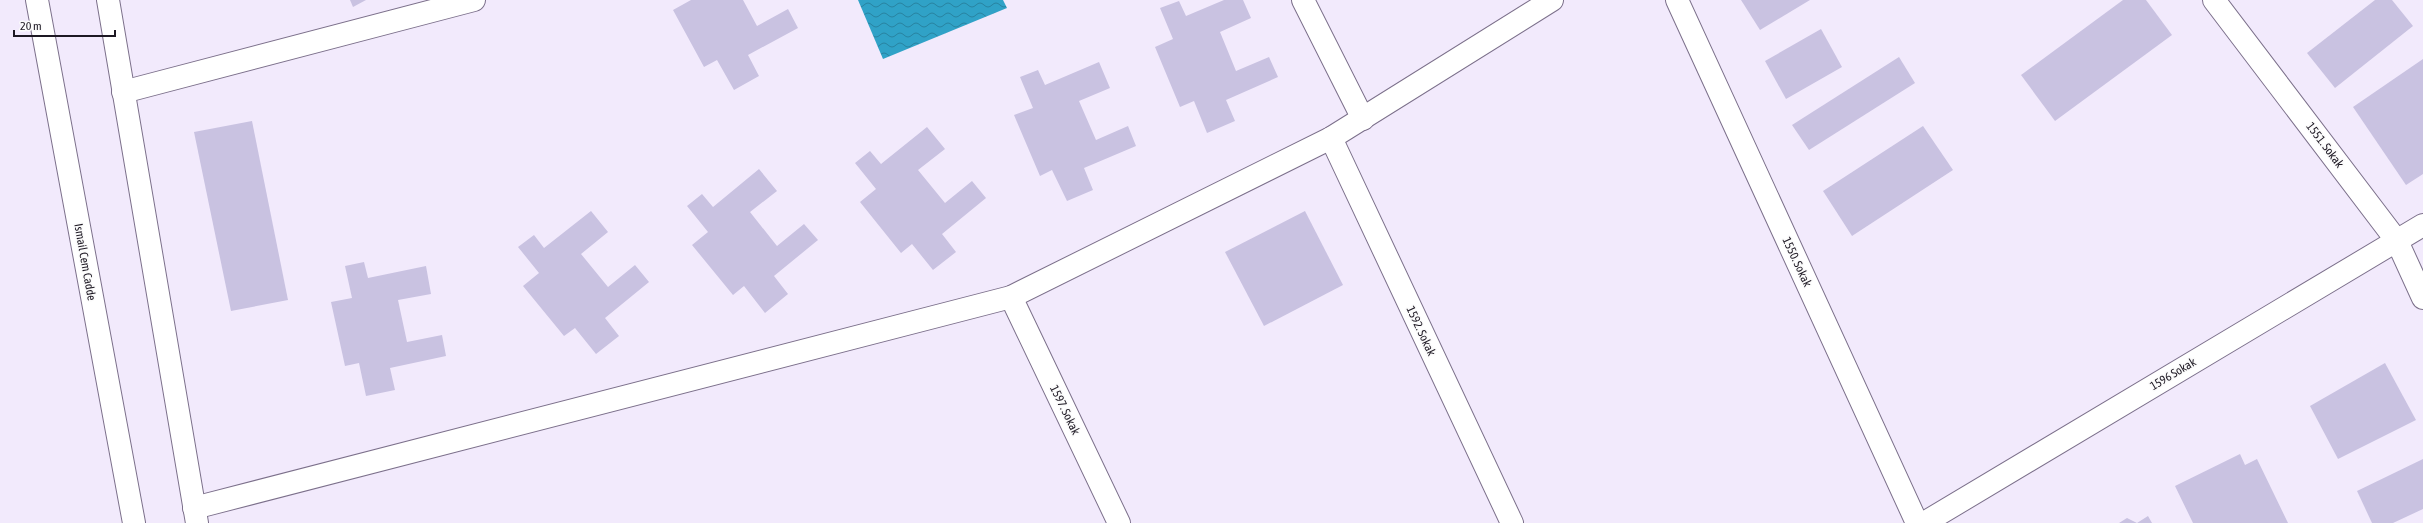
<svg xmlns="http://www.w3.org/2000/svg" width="2423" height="523" font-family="'Asap Condensed',sans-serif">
<defs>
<pattern id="water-waves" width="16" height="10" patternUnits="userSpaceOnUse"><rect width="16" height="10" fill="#30a2c7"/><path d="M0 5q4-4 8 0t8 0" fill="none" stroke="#2883a1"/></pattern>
</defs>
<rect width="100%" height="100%" fill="#f2eafc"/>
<!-- water -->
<polygon fill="url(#water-waves)" points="858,0 1003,0 1007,8 883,59"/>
<!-- building -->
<g fill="#c9c2e1">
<polygon points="350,0 366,0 353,7"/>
<polygon points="691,0 743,0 757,26 788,9 798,28 748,55 759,76 734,90 717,60 704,67 673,10"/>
<polygon points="1224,0 1243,0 1251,18 1220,32 1236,71 1269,57 1278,77 1226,100 1235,121 1207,133 1194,101 1180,107 1155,47 1173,39 1160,8 1179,1 1186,16"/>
<polygon points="1741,0 1810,0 1760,30"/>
<polygon points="2123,0 2146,0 2172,35 2055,121 2021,75"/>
<polygon points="2375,0 2392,0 2413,26 2335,88 2307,53"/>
<polygon points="1821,29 1842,67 1786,99 1765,61"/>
<polygon points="1899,57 1915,83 1809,150 1792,125"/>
<polygon points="2423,59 2423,174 2406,185 2353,107"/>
<polygon points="1099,62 1110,88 1079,101 1096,140 1128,126 1136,146 1084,168 1093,190 1067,201 1052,170 1040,176 1014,115 1033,108 1020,77 1038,70 1045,85"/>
<polygon points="252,121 288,300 231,311 194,132"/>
<polygon points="1923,126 1953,170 1852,236 1823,191"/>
<polygon points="927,127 945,149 918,170 945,203 972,181 986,198 942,234 956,252 933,270 912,244 901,253 860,202 876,189 855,163 870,151 881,164"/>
<polygon points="759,169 777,191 750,212 777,246 804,224 818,240 774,276 788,294 765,313 744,286 733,295 692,245 708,232 687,206 702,194 713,207"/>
<polygon points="591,211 608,232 581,254 608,287 635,265 649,282 605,318 619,336 596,354 575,328 564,336 523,286 539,273 518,247 534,235 544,248"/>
<polygon points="1305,211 1343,285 1264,326 1225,252"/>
<polygon points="364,262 368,278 426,266 431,294 398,300 407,342 442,335 446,356 390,368 395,390 366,396 359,363 345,366 331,302 352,298 345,266"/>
<polygon points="2385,363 2416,420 2338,459 2310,406"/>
<polygon points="2240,454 2245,465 2257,459 2288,523 2193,523 2175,486"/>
<polygon points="2423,459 2423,509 2393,523 2372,523 2357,491"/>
<polygon points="2148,516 2152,523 2119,523 2127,518 2137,523"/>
</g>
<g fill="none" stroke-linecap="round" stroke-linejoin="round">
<defs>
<g id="minor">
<polyline points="1303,0 1363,119"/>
<polyline points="1677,0 1917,523"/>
<polyline points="2214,0 2397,241 2423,298"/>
<polyline points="123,92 474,0"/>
<polyline points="1331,138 1512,523"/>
<polyline points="1011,297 1119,523"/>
<polyline points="194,508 1011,297 1331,138 1552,0"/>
<polyline points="1924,523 2423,225"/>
</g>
<g id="major">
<polyline points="37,0 134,523"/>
<polyline points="108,0 197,523"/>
</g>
</defs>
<!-- minor casing -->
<use href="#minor" stroke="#7c708b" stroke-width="24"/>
<!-- major casing -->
<use href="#major" stroke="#7c708b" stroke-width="24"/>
<!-- minor -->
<use href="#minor" stroke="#fff" stroke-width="22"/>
<!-- major -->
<use href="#major" stroke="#fff" stroke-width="22"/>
</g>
<g text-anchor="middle" stroke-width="3" stroke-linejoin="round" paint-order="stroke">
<!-- street labels -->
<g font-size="12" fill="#1d1823" stroke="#fbfbfb">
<text transform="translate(2325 145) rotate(53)" y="4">1551. Sokak</text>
<text transform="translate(85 262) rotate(80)" y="4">Ismail Cem Cadde</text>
<text transform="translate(1797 262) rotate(65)" y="4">1550. Sokak</text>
<text transform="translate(1421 331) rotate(65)" y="4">1592. Sokak</text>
<text transform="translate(2173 374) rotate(-31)" y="4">1596 Sokak</text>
<text transform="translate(1065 410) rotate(64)" y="4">1597. Sokak</text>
</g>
</g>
<!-- scale -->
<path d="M14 30v6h101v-6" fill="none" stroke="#1d1823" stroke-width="2"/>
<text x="20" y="30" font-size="12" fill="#1d1823" stroke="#fbfbfb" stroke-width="3" paint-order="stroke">20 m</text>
</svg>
